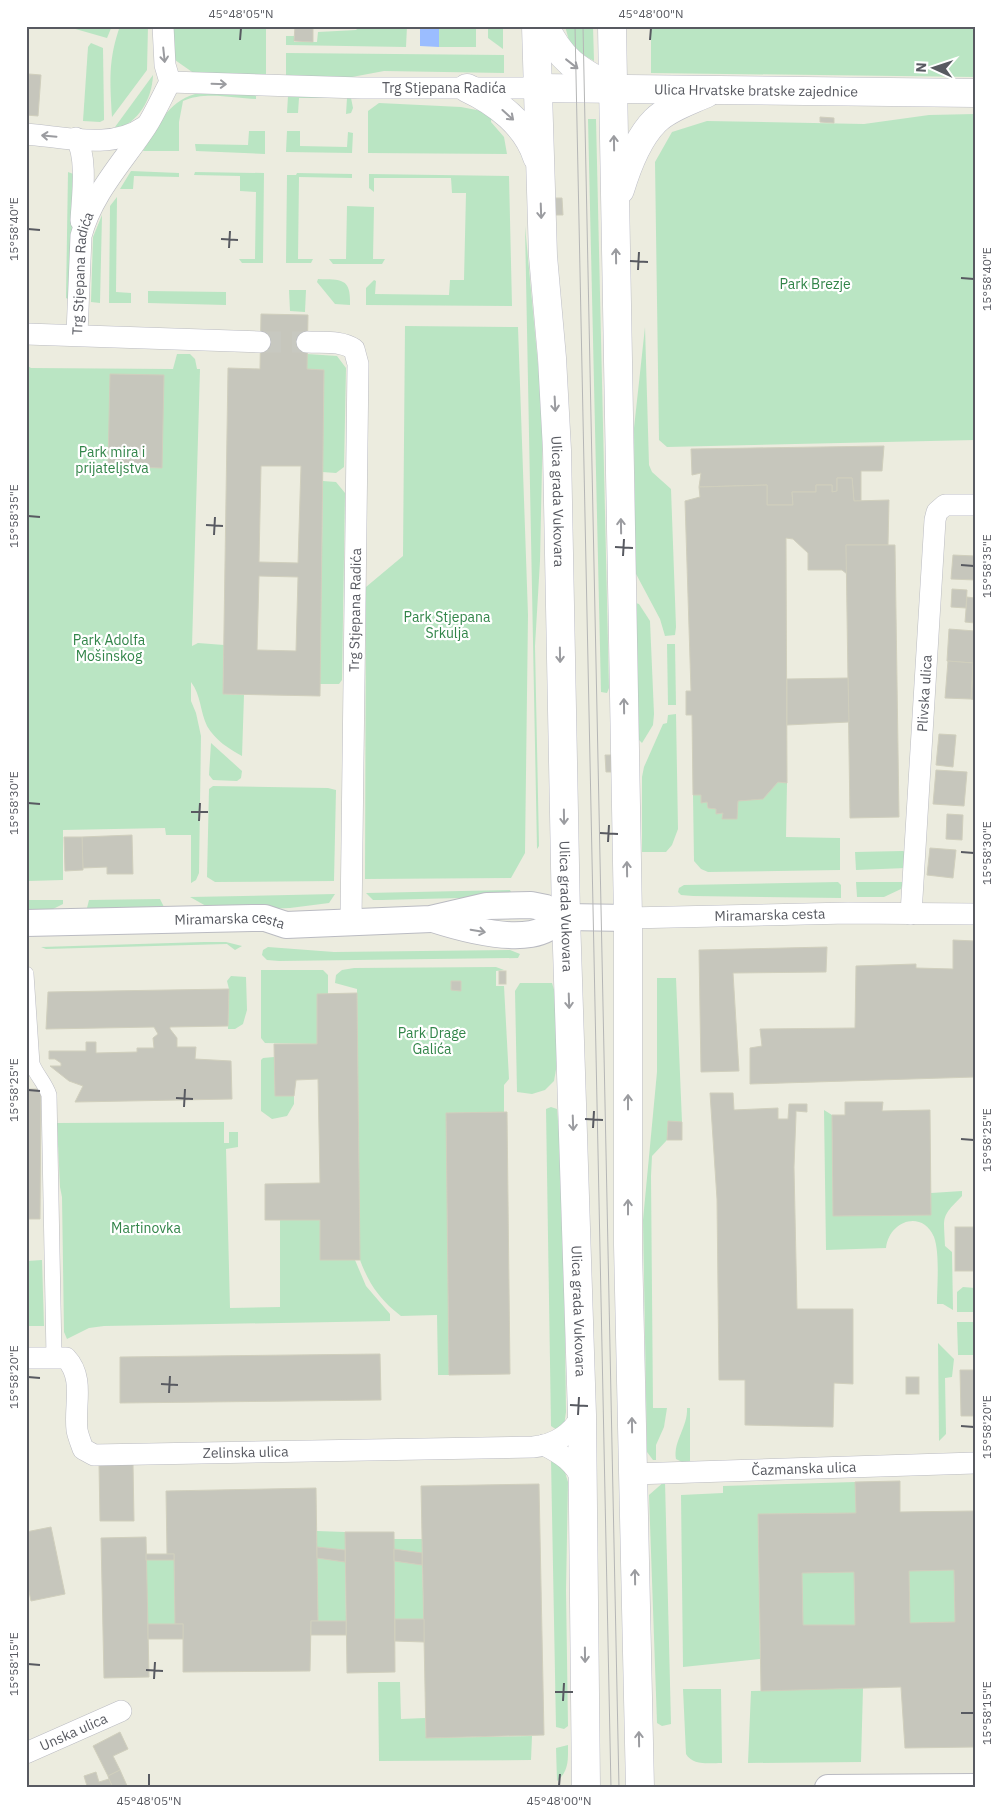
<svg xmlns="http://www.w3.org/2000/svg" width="1001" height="1814" font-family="'IBM Plex Sans',sans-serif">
<rect width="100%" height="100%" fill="#ececdf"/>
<!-- green -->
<g fill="#bae5c3">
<polygon points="65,26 112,26 107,38"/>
<path d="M120,26H148L147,70L112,117C110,81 108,60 120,26Z"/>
<polygon points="169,26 266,26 266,75 195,74 175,60"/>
<polygon points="360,26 407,26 406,47 286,45 286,36 294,36 294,42 317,42 318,32 356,30"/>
<rect x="439" y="26" width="37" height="21"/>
<polygon points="488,26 503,26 503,49 488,38"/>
<polygon points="565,26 593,26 594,61 571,48"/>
<polygon points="651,26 975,26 975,77 651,73"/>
<polygon points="91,43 103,48 104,117 104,120 100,122 83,121 88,47"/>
<polygon points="286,53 504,55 504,73 384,71 352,77 286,76"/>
<path d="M153,75C152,99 139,122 115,130V127Z"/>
<path d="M195,94H263L265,96H256V99C233,98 204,91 183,101L179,122V151H143C157,127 167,102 195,94Z"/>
<polygon points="288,96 351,98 353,108 351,113 346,114 347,98 299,98 298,113 287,113"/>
<polygon points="379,103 461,107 492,113 491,122 504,137 507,154 368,153 368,111"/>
<polygon points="975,114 975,440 667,447 659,440 655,162 672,132 707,121 864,124 929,115"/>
<polygon points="588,119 596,119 609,688 607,693 601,692"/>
<polygon points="249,131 265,131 265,154 196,151 195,144 248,145"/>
<polygon points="287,131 300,131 300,146 347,147 348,132 353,133 352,153 286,152"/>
<polygon points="131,171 179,173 179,177 134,176 133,189 120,189"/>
<polygon points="68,172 76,175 68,299 66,298"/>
<polygon points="195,172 264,173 263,263 242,263 239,259 255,259 256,192 240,191 240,176 194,175"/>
<polygon points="297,173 352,174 352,178 299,177 298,259 313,259 311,263 286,263 287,175 296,175"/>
<polygon points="369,174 509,176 512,306 366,305 366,288 374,280 376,281 375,294 449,295 450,280 464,280 466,193 452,193 451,178 374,178 374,192 369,188"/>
<polygon points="117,197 116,292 131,293 131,303 109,303 110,206"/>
<polygon points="347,206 374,207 373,259 385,259 382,264 333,264 329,259 346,259"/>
<polygon points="102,215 100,303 91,302 93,237"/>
<polygon points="525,226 543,418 540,561 535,646 539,846 537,849"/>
<path d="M318,279C341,280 351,277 350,305L335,304L317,282Z"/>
<polygon points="289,290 306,290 305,312 290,311"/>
<polygon points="148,291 226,292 226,305 148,303"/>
<polygon points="405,326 518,327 528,615 525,853 511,878 365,879 366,587 403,556"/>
<polygon points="645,327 649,465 652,472 671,489 676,627 675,635 665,636 660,619 635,572 634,428"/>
<path d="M177,354H190L195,359L197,369H200L192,646L198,643L224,645L223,694L244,695L242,756C229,749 215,740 207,726C200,711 201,695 191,682V701L196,713L201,736L199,873L196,880L191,883V835H166L165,828L63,830V880L29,881V860L26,866V365L31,368L173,369Z"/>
<polygon points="307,354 337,356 346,368 344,467 336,473 322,472 324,370 307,369"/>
<polygon points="323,481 336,482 345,493 342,680 339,684 320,684"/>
<polygon points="636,603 639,604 650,621 654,714 653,725 642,743 638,739"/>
<polygon points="667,644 675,644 676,705 668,705"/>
<polygon points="676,714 678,829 672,845 666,852 642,852 642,777 644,767 663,724 667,723 668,715"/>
<polygon points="211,743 242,771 241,778 237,781 213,780 209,775"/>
<polygon points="778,782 787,783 786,837 840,838 840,870 708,872 701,869 694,861 693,795 701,795 701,802 707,802 708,808 716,809 716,814 723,813 723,819 736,819 738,801 763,799"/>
<polygon points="213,786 328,788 336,790 334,881 215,882 207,877 209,789"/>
<polygon points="903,851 905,852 906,868 856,870 855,852"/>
<polygon points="838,882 841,885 841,898 693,896 681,895 678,892 679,888 684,885"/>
<polygon points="856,882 903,882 901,889 884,897 857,897"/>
<polygon points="510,890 512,894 499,897 382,900 373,900 366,893"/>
<polygon points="335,894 329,903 290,908 215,911 190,897"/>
<polygon points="160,899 164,907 94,914 87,908 89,900"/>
<polygon points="26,900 63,900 63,904 41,915 26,915"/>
<polygon points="204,942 226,942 242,946 235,950 227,944 46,949 41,947"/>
<polygon points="268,947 334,952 510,950 520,954 518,958 279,961 267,960 262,955 263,950"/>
<path d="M496,967L504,970L496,971V986H504L509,1079L504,1085V1112L446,1113L449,1375H438L437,1315L401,1316C380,1300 369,1284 360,1260L357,989L335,983L336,975L342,970L354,968Z"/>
<polygon points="261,970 323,970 328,975 328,994 317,994 317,1044 265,1043 261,1038"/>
<polygon points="231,976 246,977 247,1010 243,1024 235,1029 228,1029 229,989 227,981"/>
<polygon points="657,978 676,978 682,1122 668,1122 667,1140 652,1156 651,1176 653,1408 667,1408 664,1427 656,1445 656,1460 653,1460 647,1452 643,1220 657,1072"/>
<polygon points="520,983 552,983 555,993 557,1064 554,1081 545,1090 532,1094 517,1092 515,991"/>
<polygon points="274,1057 275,1096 294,1096 294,1104 287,1116 272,1119 261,1111 261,1060 263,1058"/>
<polygon points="551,1107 557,1109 563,1179 566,1412 564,1426 557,1430 551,1426 546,1109"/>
<path d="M824,1110L832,1115L833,1216L931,1215V1193L962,1191V1196C940,1218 944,1216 945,1246L952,1252L953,1310L943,1304H937C937,1287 940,1253 934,1237C922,1209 889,1221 886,1248L826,1250Z"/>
<polygon points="224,1122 224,1143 229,1143 229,1132 238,1132 238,1147 226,1149 230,1308 280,1307 280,1220 320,1220 320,1260 355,1260 366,1286 390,1314 390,1321 104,1326 89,1328 67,1339 64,1332 62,1197 60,1187 57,1123"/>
<polygon points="42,1260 44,1326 29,1326 27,1261"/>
<polygon points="963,1287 975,1288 975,1312 957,1312 957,1292"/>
<polygon points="957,1322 975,1322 975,1355 958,1355"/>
<polygon points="938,1343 954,1359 952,1377 945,1378 946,1434 939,1441"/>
<path d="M687,1408H690V1462L684,1463L676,1459C673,1441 688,1427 687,1408Z"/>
<polygon points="551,1460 564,1469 568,1482 566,1590 568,1726 564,1729 556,1727"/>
<polygon points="665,1481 671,1724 662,1726 657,1723 649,1495"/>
<polygon points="855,1482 856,1513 758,1514 760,1659 683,1667 681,1495 723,1493 723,1486"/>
<polygon points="317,1531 345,1532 345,1550 317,1547"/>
<polygon points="393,1539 422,1539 422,1553 394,1549"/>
<polygon points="317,1558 345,1562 346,1621 318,1621"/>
<polygon points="146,1560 174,1560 175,1624 148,1624"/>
<polygon points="394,1561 422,1565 424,1619 395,1619"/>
<polygon points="954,1570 955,1622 910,1623 909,1571"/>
<polygon points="854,1572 855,1625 803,1625 802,1573"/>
<polygon points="378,1682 400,1682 401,1719 425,1718 426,1738 532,1736 531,1760 379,1761"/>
<polygon points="863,1688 861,1762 748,1763 751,1691"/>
<path d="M683,1689H721L722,1763C710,1763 693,1766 686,1754Z"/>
<path d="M568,1745C568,1760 569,1771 557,1781L556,1748Z"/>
</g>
<!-- water -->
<polygon fill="#9bbdff" points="420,26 439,26 439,47 420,46"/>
<!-- building -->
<g fill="#c6c6bc" stroke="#d0cfbd" fill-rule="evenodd">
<polygon points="295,26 313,26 313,42 294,41"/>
<polygon points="29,74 41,75 38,116 26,115"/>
<polygon points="820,117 834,118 834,123 820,122"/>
<polygon points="555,198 562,198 563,215 556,215"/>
<path d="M261,314L308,315L307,369L324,370L320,696L223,694L228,368L260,369ZM261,466H301L298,563L259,562ZM259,576L298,577L296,651L257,650Z"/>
<polygon points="110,374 164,375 162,468 108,466"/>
<polygon points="884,446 882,471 861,471 861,501 854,501 852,478 837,478 837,491 832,492 832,485 816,485 816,492 792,492 793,505 767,505 767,485 699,487 701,473 692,475 691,449"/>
<polygon points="837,478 852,478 854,501 889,500 888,545 846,545 847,574 842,570 808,570 808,553 793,539 786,538 787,783 778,782 763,799 738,801 737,819 722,819 723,813 716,814 716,809 708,808 707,802 701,803 701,795 693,795 692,715 686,715 686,691 691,691 685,501 700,497 699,487 767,485 767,505 793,505 792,492 816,492 816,485 832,485 832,492 837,491"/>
<polygon points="846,545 895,545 899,817 850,818"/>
<polygon points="953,555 975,556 975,580 951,579"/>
<polygon points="952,589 967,590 966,608 951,607"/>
<polygon points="967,597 975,598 975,623 965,622"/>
<polygon points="949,629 975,631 973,663 947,661"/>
<polygon points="975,644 975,700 971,699"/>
<polygon points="948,661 973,663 971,699 945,698"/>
<polygon points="848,678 849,722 787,725 787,679"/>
<polygon points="939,734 956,735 953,767 936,765"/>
<polygon points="605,755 611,755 611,772 606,772"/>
<polygon points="936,770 967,772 964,806 933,804"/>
<polygon points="947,814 963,815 962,840 946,839"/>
<polygon points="132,835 133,874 107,874 107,867 83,868 82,837"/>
<polygon points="64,837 82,837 83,870 65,871"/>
<polygon points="930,848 956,850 953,878 927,875"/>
<polygon points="953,940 975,941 975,1077 750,1084 750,1048 762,1046 760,1029 855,1028 856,966 916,964 916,968 953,969"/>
<polygon points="827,947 826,972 733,973 739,1071 701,1072 699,950"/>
<rect x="499" y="971" width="7" height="13"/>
<polygon points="451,981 461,981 461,991 451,990"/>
<polygon points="229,989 228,1026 170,1027 170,1029 177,1038 177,1047 196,1047 195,1059 231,1061 232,1099 75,1102 83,1086 69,1081 50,1066 61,1066 61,1063 55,1059 49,1059 49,1051 86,1051 86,1042 96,1042 96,1053 137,1052 137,1048 154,1048 153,1038 158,1034 154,1027 46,1029 48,992"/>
<polygon points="357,993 360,1260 320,1260 320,1220 265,1220 265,1184 320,1183 318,1079 296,1080 294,1096 275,1096 274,1044 317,1044 317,994"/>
<polygon points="26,1089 41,1089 40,1219 26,1219"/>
<polygon points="710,1093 733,1093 734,1110 778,1108 778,1119 788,1119 789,1104 807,1104 807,1112 796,1111 796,1115 794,1167 797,1309 853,1309 853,1384 834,1383 833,1427 745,1425 745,1380 719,1380 717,1199"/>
<polygon points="845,1102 883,1102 882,1111 930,1110 931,1215 833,1216 832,1115 845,1115"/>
<polygon points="507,1112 510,1374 449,1375 446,1113"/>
<polygon points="668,1121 682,1122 682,1140 667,1140"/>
<rect x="955" y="1227" width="20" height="44"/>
<polygon points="380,1354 381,1400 120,1403 120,1357"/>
<polygon points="960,1370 975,1370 975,1416 961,1416"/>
<rect x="906" y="1377" width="13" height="17"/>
<polygon points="99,1464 133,1464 134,1521 100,1521"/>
<path d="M900,1481V1512L975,1511V1747L905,1748L901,1687L761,1691L758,1514L856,1513L855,1482ZM954,1570L955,1622L910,1623L909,1571ZM854,1572L855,1625H803L802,1573Z"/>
<polygon points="539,1484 544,1735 426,1738 421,1486"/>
<polygon points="316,1488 318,1621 311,1621 310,1671 183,1672 183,1624 175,1624 174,1554 167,1554 166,1491"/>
<polygon points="51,1527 65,1594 31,1601 26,1577 26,1532"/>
<polygon points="345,1532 394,1532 395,1672 347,1673"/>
<polygon points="146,1537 149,1677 104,1678 101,1538"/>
<polygon points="317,1547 345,1550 345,1562 317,1558"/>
<polygon points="394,1549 422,1553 422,1565 394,1561"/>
<rect x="146" y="1554" width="28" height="6"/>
<polygon points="395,1619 424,1619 424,1642 395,1641"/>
<rect x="311" y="1621" width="35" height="14"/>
<rect x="148" y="1624" width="35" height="15"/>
<polygon points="120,1732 128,1749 113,1756 120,1770 108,1776 93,1746"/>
<polygon points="120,1770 128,1788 113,1788 109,1779 108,1776"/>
<polygon points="96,1772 99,1782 109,1779 113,1788 81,1788 87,1786 84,1776"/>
</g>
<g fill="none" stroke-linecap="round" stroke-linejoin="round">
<!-- minor-tunnel -->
<polyline stroke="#c7c8c0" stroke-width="21" stroke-dasharray="21 11" stroke-linecap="butt" points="260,342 307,342"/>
<defs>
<path id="pedestrian" d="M26,974L32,1064C37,1076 45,1083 49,1095L54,1356"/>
<g id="minor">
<path id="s1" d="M170,82L361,88H537"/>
<path d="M26,134C64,137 112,150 144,127"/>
<path d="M76,138C88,157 82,199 81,221"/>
<polyline points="26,334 260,342"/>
<path id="s2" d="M77,334L81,236C92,194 123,162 146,127C155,113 162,97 170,82L165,65L163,26"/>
<path d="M307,342C323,343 340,340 354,349L358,364L351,921"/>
<path id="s3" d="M911,914L935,520L937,512L945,505H975"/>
<path id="s4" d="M628,918L848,913L975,914"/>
<path id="s5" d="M26,1358H66C85,1378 74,1405 77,1430C78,1436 81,1443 83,1449L94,1455L533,1447C554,1445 572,1434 582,1415"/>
<path d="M544,1445C562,1454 574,1462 583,1481"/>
<path id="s6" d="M633,1474L975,1463"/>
<path id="s7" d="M26,1753L121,1711"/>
</g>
<g id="tertiary">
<path d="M433,919C461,928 501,939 531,934C544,932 556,924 566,917"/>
<path id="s8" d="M26,923L252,918H265L286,925L431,919L487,906L531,905L546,908L566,917L628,918"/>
<polyline points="828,1788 975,1787"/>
</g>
<g id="secondary">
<path id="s9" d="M536,26L543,256L552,358L557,450L566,917L582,1415L586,1788"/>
<path d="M545,26C560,60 578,70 609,87"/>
<polyline points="612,26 628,918 628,1245 640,1788"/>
<path d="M467,88C497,102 527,125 537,157"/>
<path id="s10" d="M537,88L975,93"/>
<path d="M620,190C627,167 638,138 655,121C668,108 690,101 707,93"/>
</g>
</defs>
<!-- pedestrian casing -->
<use href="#pedestrian" stroke="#babbc2" stroke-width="16"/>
<!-- minor casing -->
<use href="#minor" stroke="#babbc2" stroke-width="22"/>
<!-- tertiary casing -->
<use href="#tertiary" stroke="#babbc2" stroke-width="28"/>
<!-- secondary casing -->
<use href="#secondary" stroke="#bcbdc6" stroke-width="29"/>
<!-- pedestrian -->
<use href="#pedestrian" stroke="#fff" stroke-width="15"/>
<!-- minor -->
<use href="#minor" stroke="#fff" stroke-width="21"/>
<!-- tertiary -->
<use href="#tertiary" stroke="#fff" stroke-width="26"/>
<!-- secondary -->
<use href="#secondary" stroke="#fff" stroke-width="28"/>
<!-- tram -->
<g stroke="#b5b6b6" stroke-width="1">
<polyline points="575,26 611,1788"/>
<polyline points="583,26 619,1788"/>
</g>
</g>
<!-- one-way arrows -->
<defs><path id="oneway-shaft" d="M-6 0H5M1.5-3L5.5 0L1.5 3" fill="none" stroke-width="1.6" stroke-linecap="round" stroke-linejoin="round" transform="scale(1.25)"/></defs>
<g stroke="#9b9ca0">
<use href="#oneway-shaft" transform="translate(164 55) rotate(84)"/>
<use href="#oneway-shaft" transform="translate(572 64) rotate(38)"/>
<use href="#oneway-shaft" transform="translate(219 84) rotate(2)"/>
<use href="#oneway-shaft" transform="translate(508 115) rotate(42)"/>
<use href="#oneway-shaft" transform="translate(49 136) rotate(-175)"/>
<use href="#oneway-shaft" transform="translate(614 143) rotate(-91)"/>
<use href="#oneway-shaft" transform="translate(541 211) rotate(88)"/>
<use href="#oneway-shaft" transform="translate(616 256) rotate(-91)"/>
<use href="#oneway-shaft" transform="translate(555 404) rotate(87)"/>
<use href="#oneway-shaft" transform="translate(621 526) rotate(-91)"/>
<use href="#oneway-shaft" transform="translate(560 655) rotate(89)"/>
<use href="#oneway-shaft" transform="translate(624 706) rotate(-91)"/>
<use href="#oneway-shaft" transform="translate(564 817) rotate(89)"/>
<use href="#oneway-shaft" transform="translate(627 869) rotate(-91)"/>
<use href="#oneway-shaft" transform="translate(478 931) rotate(10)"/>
<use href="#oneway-shaft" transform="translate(569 1001) rotate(88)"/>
<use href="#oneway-shaft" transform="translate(628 1102) rotate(-90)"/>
<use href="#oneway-shaft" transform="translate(573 1123) rotate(88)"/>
<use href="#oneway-shaft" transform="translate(628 1207) rotate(-90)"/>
<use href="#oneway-shaft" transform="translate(632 1425) rotate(-91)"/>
<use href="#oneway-shaft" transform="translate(635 1577) rotate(-91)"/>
<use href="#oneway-shaft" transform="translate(585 1655) rotate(89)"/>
<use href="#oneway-shaft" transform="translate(639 1739) rotate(-91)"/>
</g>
<!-- ticks -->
<path fill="none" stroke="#585a61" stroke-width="2" d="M240,40L241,28M650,40L651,28M28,229L40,230M221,239L238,240M229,248L230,231M630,261L648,262M638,270L639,252M961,278L974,279M28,516L40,517M206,525L223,526M214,535L215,517M615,547L633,548M623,556L624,539M961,565L974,566M28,803L40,804M191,812H208M199,821L200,803M600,833L618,834M608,842L609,825M961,852L974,853M28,1090L40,1091M176,1098L193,1099M184,1107L185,1089M585,1119L603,1120M593,1128L594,1111M961,1139L974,1140M28,1377L40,1378M161,1384L178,1385M169,1393L170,1376M570,1405L588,1406M578,1415L579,1397M961,1426L974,1427M28,1664L40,1665M146,1670L163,1671M154,1679L155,1662M555,1692H573M563,1701L564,1683M961,1713H974M149,1786V1774M559,1786L560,1774"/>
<g text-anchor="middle" stroke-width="4.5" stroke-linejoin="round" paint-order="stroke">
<!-- street labels -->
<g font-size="14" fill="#585a61" stroke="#fff">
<text dy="5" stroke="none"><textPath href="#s1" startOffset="274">Trg Stjepana Radića</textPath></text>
<text dy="5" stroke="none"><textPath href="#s10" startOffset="219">Ulica Hrvatske bratske zajednice</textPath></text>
<text dy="5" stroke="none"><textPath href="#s2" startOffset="61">Trg Stjepana Radića</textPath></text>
<text dy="5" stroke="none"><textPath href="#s9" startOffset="476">Ulica grada Vukovara</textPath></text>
<text transform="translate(355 610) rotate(-89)" y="5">Trg Stjepana Radića</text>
<text dy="5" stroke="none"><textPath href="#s3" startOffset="221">Plivska ulica</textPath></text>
<text dy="5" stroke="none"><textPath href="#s9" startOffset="881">Ulica grada Vukovara</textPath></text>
<text dy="5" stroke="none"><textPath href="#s4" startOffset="142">Miramarska cesta</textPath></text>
<text dy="5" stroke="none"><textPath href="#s8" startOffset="204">Miramarska cesta</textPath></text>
<text dy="5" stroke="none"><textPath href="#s9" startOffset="1286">Ulica grada Vukovara</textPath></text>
<text dy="5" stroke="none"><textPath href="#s5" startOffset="299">Zelinska ulica</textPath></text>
<text dy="5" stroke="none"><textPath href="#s6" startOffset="171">Čazmanska ulica</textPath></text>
<text dy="5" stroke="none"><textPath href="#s7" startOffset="52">Unska ulica</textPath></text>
</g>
<!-- park labels -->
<g font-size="14" fill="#328549" stroke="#fff">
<text x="815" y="289">Park Brezje</text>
<text x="112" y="457">Park mira i<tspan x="112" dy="16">prijateljstva</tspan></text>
<text x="447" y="622">Park Stjepana<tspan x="447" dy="16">Srkulja</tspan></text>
<text x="109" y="645">Park Adolfa<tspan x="109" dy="16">Mošinskog</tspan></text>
<text x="432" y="1038">Park Drage<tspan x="432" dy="16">Galića</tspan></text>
<text x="146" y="1233">Martinovka</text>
</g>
</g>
<!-- border -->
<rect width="1001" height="1814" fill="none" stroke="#ffffff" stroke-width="55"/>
<!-- north arrow -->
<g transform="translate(934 68) rotate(273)" stroke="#ffffff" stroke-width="4" paint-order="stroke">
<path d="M0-4L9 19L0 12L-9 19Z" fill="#585a61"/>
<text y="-8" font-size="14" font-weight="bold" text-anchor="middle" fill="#585a61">N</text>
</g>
<rect x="28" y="28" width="946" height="1758" fill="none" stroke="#585a61" stroke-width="2"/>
<g font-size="12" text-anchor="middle" fill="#585a61">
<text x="241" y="18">45°48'05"N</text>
<text x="651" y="18">45°48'00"N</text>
<text transform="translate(14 229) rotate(-90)" y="4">15°58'40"E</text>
<text transform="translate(987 279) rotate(-90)" y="4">15°58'40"E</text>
<text transform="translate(14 516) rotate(-90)" y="4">15°58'35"E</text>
<text transform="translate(987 566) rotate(-90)" y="4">15°58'35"E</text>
<text transform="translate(14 803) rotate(-90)" y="4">15°58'30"E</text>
<text transform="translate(987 853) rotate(-90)" y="4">15°58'30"E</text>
<text transform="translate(14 1090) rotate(-90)" y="4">15°58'25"E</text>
<text transform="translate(987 1140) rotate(-90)" y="4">15°58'25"E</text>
<text transform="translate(14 1377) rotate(-90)" y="4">15°58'20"E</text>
<text transform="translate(987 1427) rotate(-90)" y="4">15°58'20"E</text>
<text transform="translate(14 1664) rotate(-90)" y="4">15°58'15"E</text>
<text transform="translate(987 1713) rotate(-90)" y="4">15°58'15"E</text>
<text x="149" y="1805">45°48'05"N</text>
<text x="559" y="1805">45°48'00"N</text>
</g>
</svg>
